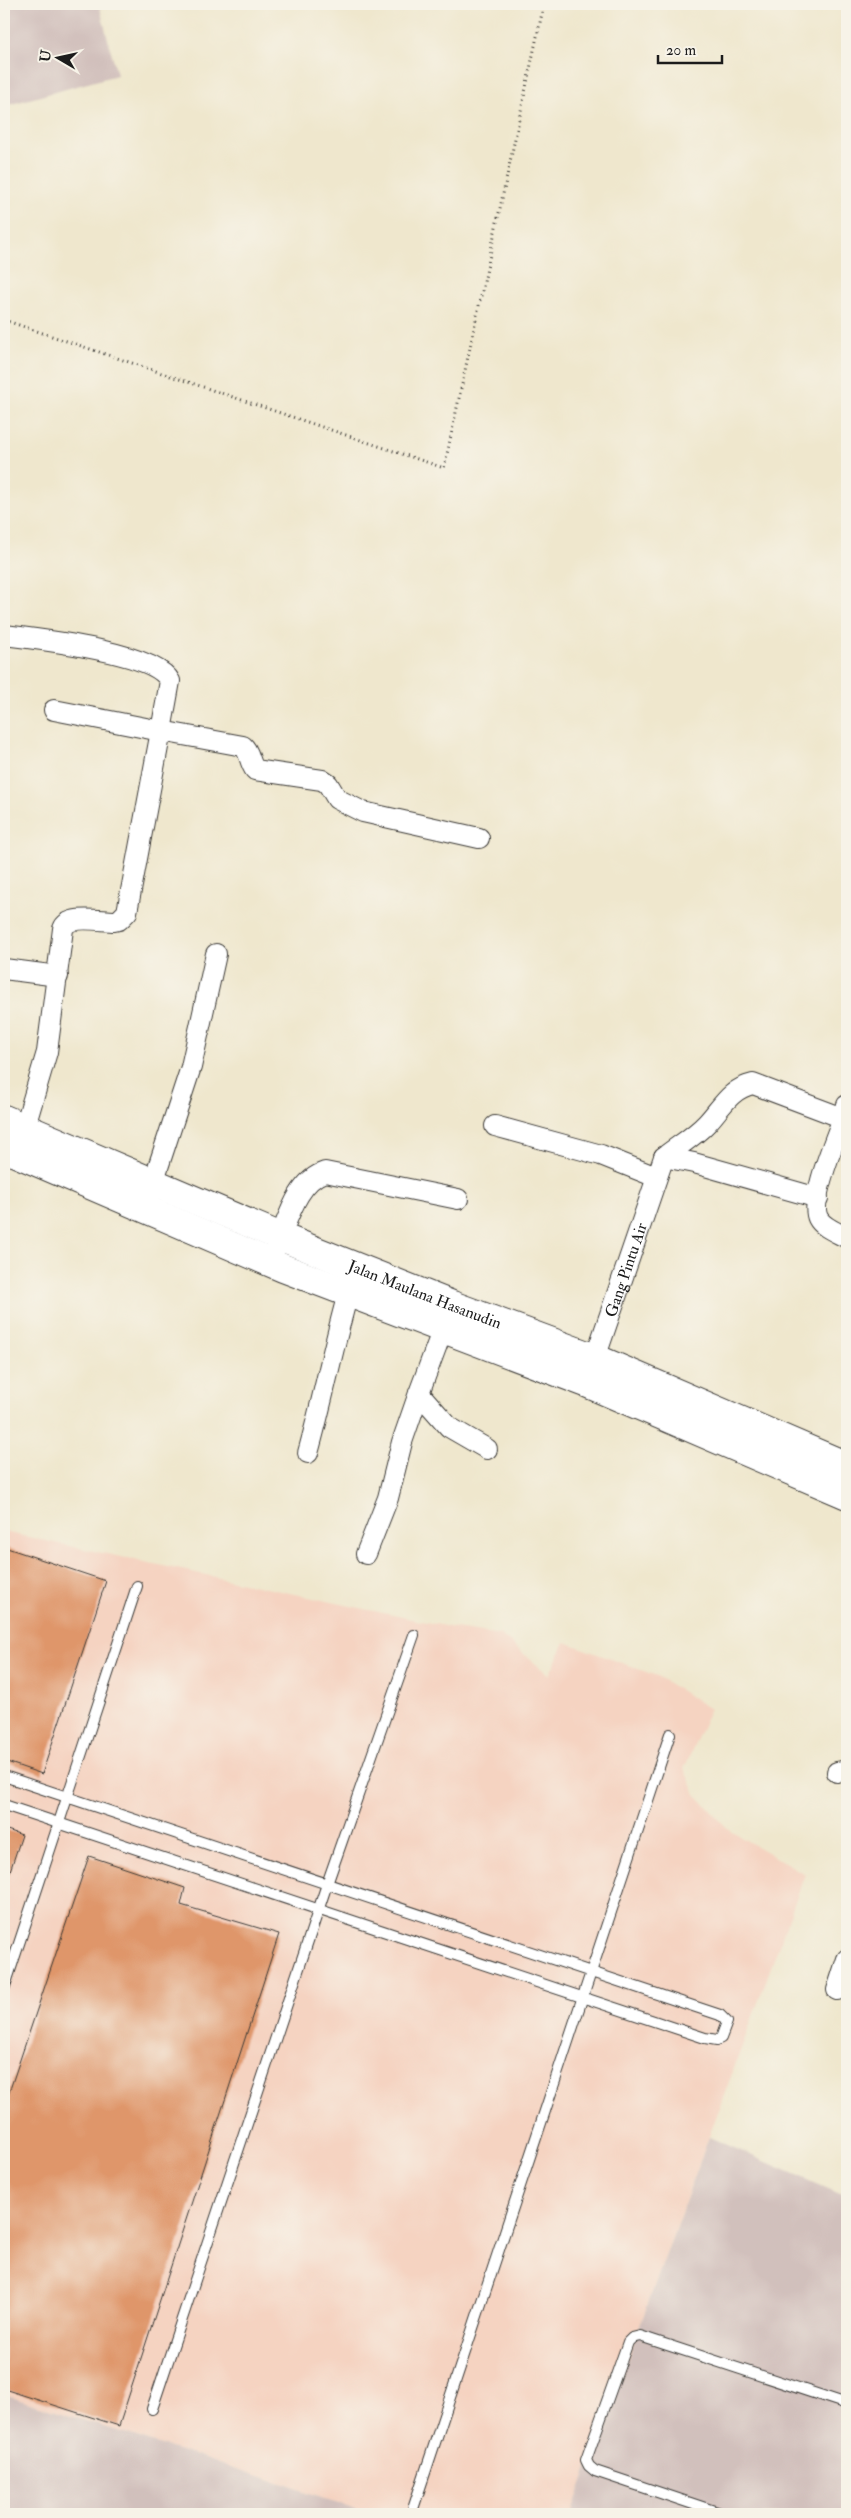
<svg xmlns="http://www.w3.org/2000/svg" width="851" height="2518" font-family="'IM FELL Double Pica',serif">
<rect width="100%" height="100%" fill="#f7f3e8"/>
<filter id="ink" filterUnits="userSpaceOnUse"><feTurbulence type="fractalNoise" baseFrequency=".02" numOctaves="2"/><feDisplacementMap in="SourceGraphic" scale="10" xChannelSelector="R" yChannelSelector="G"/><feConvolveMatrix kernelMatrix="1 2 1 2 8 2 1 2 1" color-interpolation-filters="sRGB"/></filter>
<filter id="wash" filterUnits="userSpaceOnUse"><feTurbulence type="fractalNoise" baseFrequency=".0096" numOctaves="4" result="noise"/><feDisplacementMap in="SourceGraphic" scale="20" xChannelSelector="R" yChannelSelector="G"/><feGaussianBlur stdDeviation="1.12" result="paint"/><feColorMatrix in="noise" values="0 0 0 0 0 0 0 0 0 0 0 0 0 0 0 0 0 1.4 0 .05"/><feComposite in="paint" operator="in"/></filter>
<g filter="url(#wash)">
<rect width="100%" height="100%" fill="#efe7cd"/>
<!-- built -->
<polygon fill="#f5d3c1" points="4,1532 449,1627 501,1635 549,1675 565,1642 657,1676 710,1709 684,1769 697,1796 730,1831 805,1874 571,2514 370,2514 287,2485 4,2395"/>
<!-- industrial -->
<g fill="#d1c0bc">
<polygon points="4,4 99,4 117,75 4,106"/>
<polygon points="709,2137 847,2197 847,2514 571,2514"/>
<polygon points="4,2395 287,2485 370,2514 4,2514"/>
</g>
<g id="blocks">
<!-- building -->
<g fill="#df966b">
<polygon points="4,1547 106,1581 42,1774 4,1761"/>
<polygon points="4,1829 22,1835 7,1880 4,1879"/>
<polygon points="89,1856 185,1888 181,1905 279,1934 119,2426 4,2389 4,2107"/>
</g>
</g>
</g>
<g filter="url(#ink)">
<use href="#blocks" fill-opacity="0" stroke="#3c3a37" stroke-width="1"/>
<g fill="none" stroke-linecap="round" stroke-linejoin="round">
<defs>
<g id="lane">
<polyline points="4,1776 720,2015 727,2022 721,2038 717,2040 705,2038 4,1805"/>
<polyline points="4,1989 137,1586"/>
<polyline points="152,2409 327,1884 414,1635"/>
<polyline points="412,2512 670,1734"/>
<polyline points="723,2514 595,2471 589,2466 586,2460 628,2342 632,2338 640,2336 847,2404"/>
</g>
<g id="street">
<path d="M4,635C36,639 156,652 170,681L161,731L54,710"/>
<polyline points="4,969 58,976"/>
<path d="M843,1118C836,1138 809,1200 818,1218C823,1228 839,1233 847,1238"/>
<polyline points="495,1126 601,1155 656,1177"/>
<path d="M21,1140L47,1052L63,929C68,914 100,921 114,921L119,920L127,912L161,731L243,746C250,752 249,762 255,770L322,780L328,784L337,799L363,812L479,838"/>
<path d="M664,1157C678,1146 695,1136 707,1123C722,1107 730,1089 753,1084L843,1118L847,1105"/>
<polyline points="664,1157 694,1163 818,1198"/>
<polyline points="149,1195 191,1067 216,954"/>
<path d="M275,1249C287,1224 296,1181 325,1172L458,1199"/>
<polyline points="447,1318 419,1393 449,1427 487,1449"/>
<path id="s1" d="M591,1370L664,1157"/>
<path d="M308,1453C323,1400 333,1346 348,1294"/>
<polyline points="366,1554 388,1498 402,1442 419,1393"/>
<polyline points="837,1772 847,1770"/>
<polyline points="837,1990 847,1959"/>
</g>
<g id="secondary">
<path id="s2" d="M4,1119L281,1237L452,1305L595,1358L847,1466"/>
<polyline points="4,1148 283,1268 586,1383 847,1495"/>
</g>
</defs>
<!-- lane casing -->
<use href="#lane" stroke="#3c3a37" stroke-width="12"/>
<!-- street casing -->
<use href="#street" stroke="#3c3a37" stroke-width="22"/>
<!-- secondary casing -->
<use href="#secondary" stroke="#3c3a37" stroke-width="30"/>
<!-- path -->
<polyline stroke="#3c3a37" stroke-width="3" stroke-dasharray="1 4" stroke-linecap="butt" points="4,320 444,468 544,4"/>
<!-- lane -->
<use href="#lane" stroke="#fff" stroke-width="10"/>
<!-- street -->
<use href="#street" stroke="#fff" stroke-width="20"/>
<!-- secondary -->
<use href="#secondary" stroke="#fff" stroke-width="28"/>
</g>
</g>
<g text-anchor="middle" stroke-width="4" stroke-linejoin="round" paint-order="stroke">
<!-- street labels -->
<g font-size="16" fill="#1c1c1c" stroke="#f7f3e8">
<text dy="6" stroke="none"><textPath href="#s1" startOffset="106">Gang Pintu Air</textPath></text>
<text dy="6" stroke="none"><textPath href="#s2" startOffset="456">Jalan Maulana Hasanudin</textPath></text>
</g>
</g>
<!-- margin -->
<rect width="851" height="2518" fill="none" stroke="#f7f3e8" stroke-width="20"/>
<!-- north arrow -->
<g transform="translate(58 58) rotate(279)" stroke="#f7f3e8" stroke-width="4" paint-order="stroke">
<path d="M0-4L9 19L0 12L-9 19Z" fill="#1c1c1c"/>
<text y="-8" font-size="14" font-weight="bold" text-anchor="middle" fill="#1c1c1c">U</text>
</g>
<!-- scale -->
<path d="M658 55v8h64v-8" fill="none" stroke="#1c1c1c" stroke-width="2.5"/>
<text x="666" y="55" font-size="15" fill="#1c1c1c" stroke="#f7f3e8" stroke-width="4" paint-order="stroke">20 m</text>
</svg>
